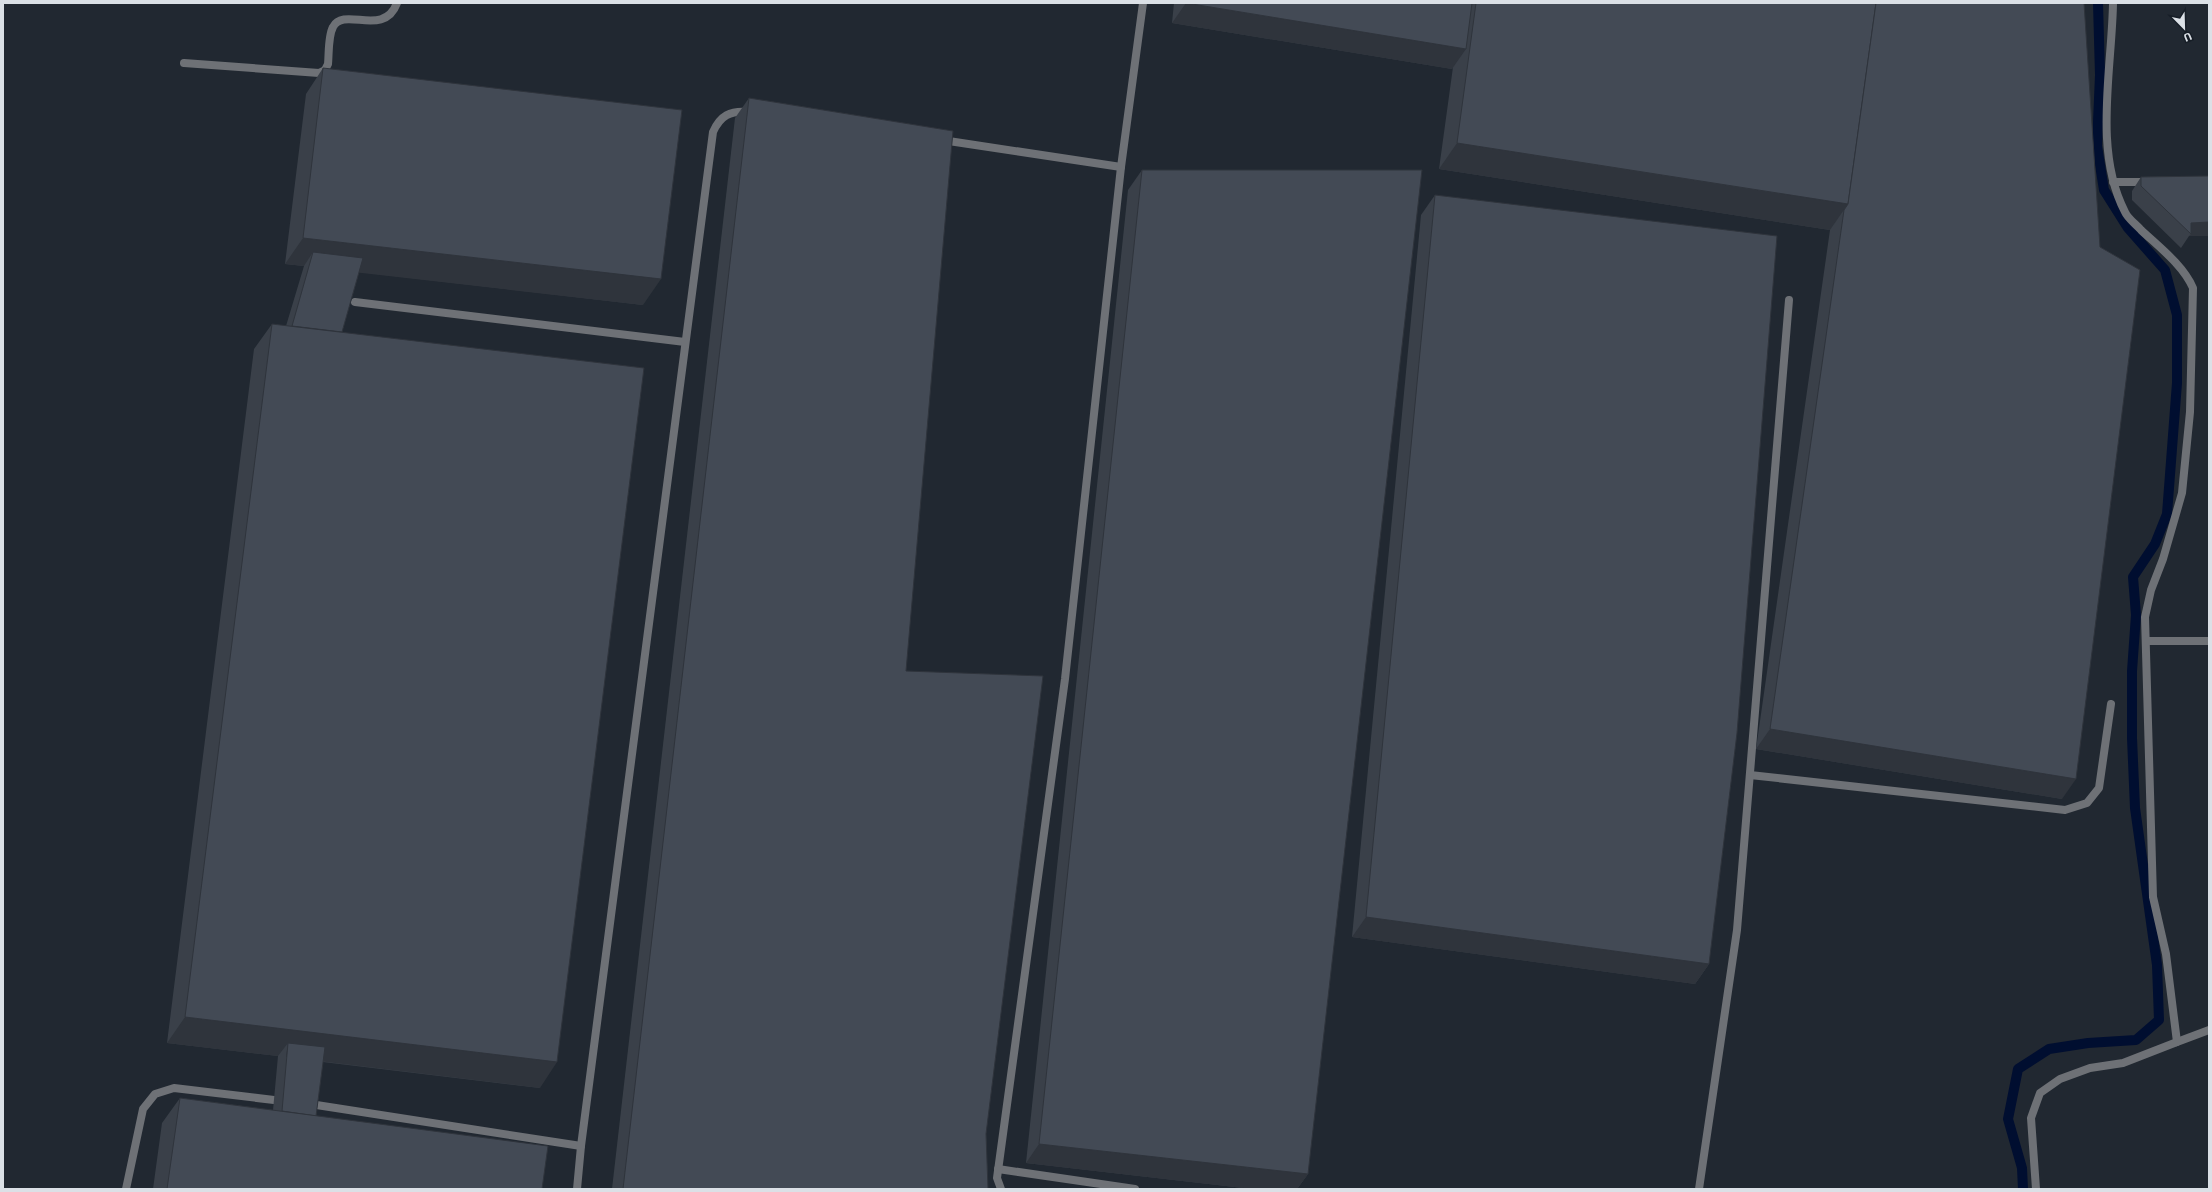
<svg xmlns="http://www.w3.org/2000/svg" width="2212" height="1192" font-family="'Exo 2',sans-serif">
<rect width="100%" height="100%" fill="#212831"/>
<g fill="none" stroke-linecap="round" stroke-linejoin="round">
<!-- stream -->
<polyline stroke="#000e30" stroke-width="10" points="2023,1189 2022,1168 2008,1119 2018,1069 2049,1049 2088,1043 2136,1040 2159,1020 2157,965 2135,808 2132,738 2132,671 2136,615 2133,577 2155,544 2167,514 2177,383 2177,315 2165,270 2128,228 2104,190 2097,146 2100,75 2098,3"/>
<!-- lane -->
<g stroke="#6e7176" stroke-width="8">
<polyline points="942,140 1121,167"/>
<polyline points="2113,182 2148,182"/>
<polyline points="355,302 685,342"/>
<polyline points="1750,775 2065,810 2087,803 2099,788 2111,704"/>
<polyline points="310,1104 581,1146"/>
<polyline points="998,1169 1135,1189"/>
<polyline points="126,1189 143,1109 155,1094 174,1088 274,1100"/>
<path d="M577,1189L581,1146L713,132C720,116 730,110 749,112"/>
<polyline points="1001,1189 997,1178 1065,679 1121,167 1143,3"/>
<polyline points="1699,1189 1737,930 1789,300"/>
</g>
<!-- street -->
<g stroke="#6e7176" stroke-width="8">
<path d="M184,63L319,73L325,70L328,64C329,54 328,36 333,27C344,6 384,38 397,3"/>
<polyline points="2146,641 2209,641"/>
<polyline points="2177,1042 2209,1030"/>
<path d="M2036,1189L2031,1118L2040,1093L2060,1079L2090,1068L2123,1063L2177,1042L2166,954L2153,897L2145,617L2151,590L2163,559L2182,493L2190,412L2193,288C2183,265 2159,247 2141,230C2136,224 2128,219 2125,212C2093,151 2112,69 2113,3"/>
</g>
</g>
<!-- wall -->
<g fill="#3a4049">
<polygon points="1174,3 2084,3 2062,799 1756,749 1830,230 1439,169 1453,67 1452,69 1172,23"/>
<polygon points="323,68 643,305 359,272 342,332 540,1088 323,1062 316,1116 542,1189 153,1189 162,1123 180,1098 273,1110 278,1056 167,1043 254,349 272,324 286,326 304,266 285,264 306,94"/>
<polygon points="749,98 906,671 986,1134 988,1189 612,1189 735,118"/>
<polygon points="1142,170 1308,1174 1297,1189 1252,1189 1026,1163 1128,190"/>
<polygon points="2209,176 2209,236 2189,236 2181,248 2132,200 2132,191 2141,177"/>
<polygon points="1435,195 1709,964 1695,984 1352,937 1421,215"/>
</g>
<!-- shaded-wall -->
<g fill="#2f343c">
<polygon points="1186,3 1466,49 1452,69 1172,23"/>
<polygon points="1457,143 1848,204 1830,230 1439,169"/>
<polygon points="2209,222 2209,236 2189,236 2191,234 2191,223"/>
<polygon points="303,238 661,279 643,305 309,267 313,252 304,266 285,264"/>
<polygon points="1770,729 2076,779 2062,799 1756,749"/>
<polygon points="1366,917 1709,964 1695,984 1352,937"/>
<polygon points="185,1017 557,1062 540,1088 286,1057 288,1043 278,1056 167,1043"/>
<polygon points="1039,1144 1308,1174 1297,1189 1252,1189 1026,1163"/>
</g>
<!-- building -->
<g fill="#434a55" stroke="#2f343c">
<polygon points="1186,3 1472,3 1466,49"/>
<polygon points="1476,3 1876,3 1848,204 1457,143"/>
<polygon points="1876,3 2084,3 2100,247 2140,270 2076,779 1770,729 1844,210 1848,204"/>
<polygon points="323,68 682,110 661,279 303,238"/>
<polygon points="749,98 953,131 906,671 1043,676 986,1134 988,1189 623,1189"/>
<polygon points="1142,170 1422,170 1308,1174 1039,1144"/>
<polygon points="2209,176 2209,222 2191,223 2191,234 2141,186 2141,177"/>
<polygon points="1435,195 1777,236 1737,733 1709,964 1366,917"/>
<polygon points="313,252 363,258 342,332 292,326"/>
<polygon points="272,324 644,368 557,1062 185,1017"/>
<polygon points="288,1043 325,1047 316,1116 282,1111"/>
<polygon points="180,1098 548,1146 542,1189 167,1189"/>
</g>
<!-- border -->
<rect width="2212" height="1192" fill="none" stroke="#dbe0e6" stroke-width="8"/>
<!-- north arrow -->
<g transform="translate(2184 28) rotate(157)" stroke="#171e27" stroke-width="3" paint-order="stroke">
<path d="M0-3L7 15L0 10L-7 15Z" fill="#dbe0e6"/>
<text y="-6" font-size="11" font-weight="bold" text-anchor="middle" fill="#dbe0e6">U</text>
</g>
</svg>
